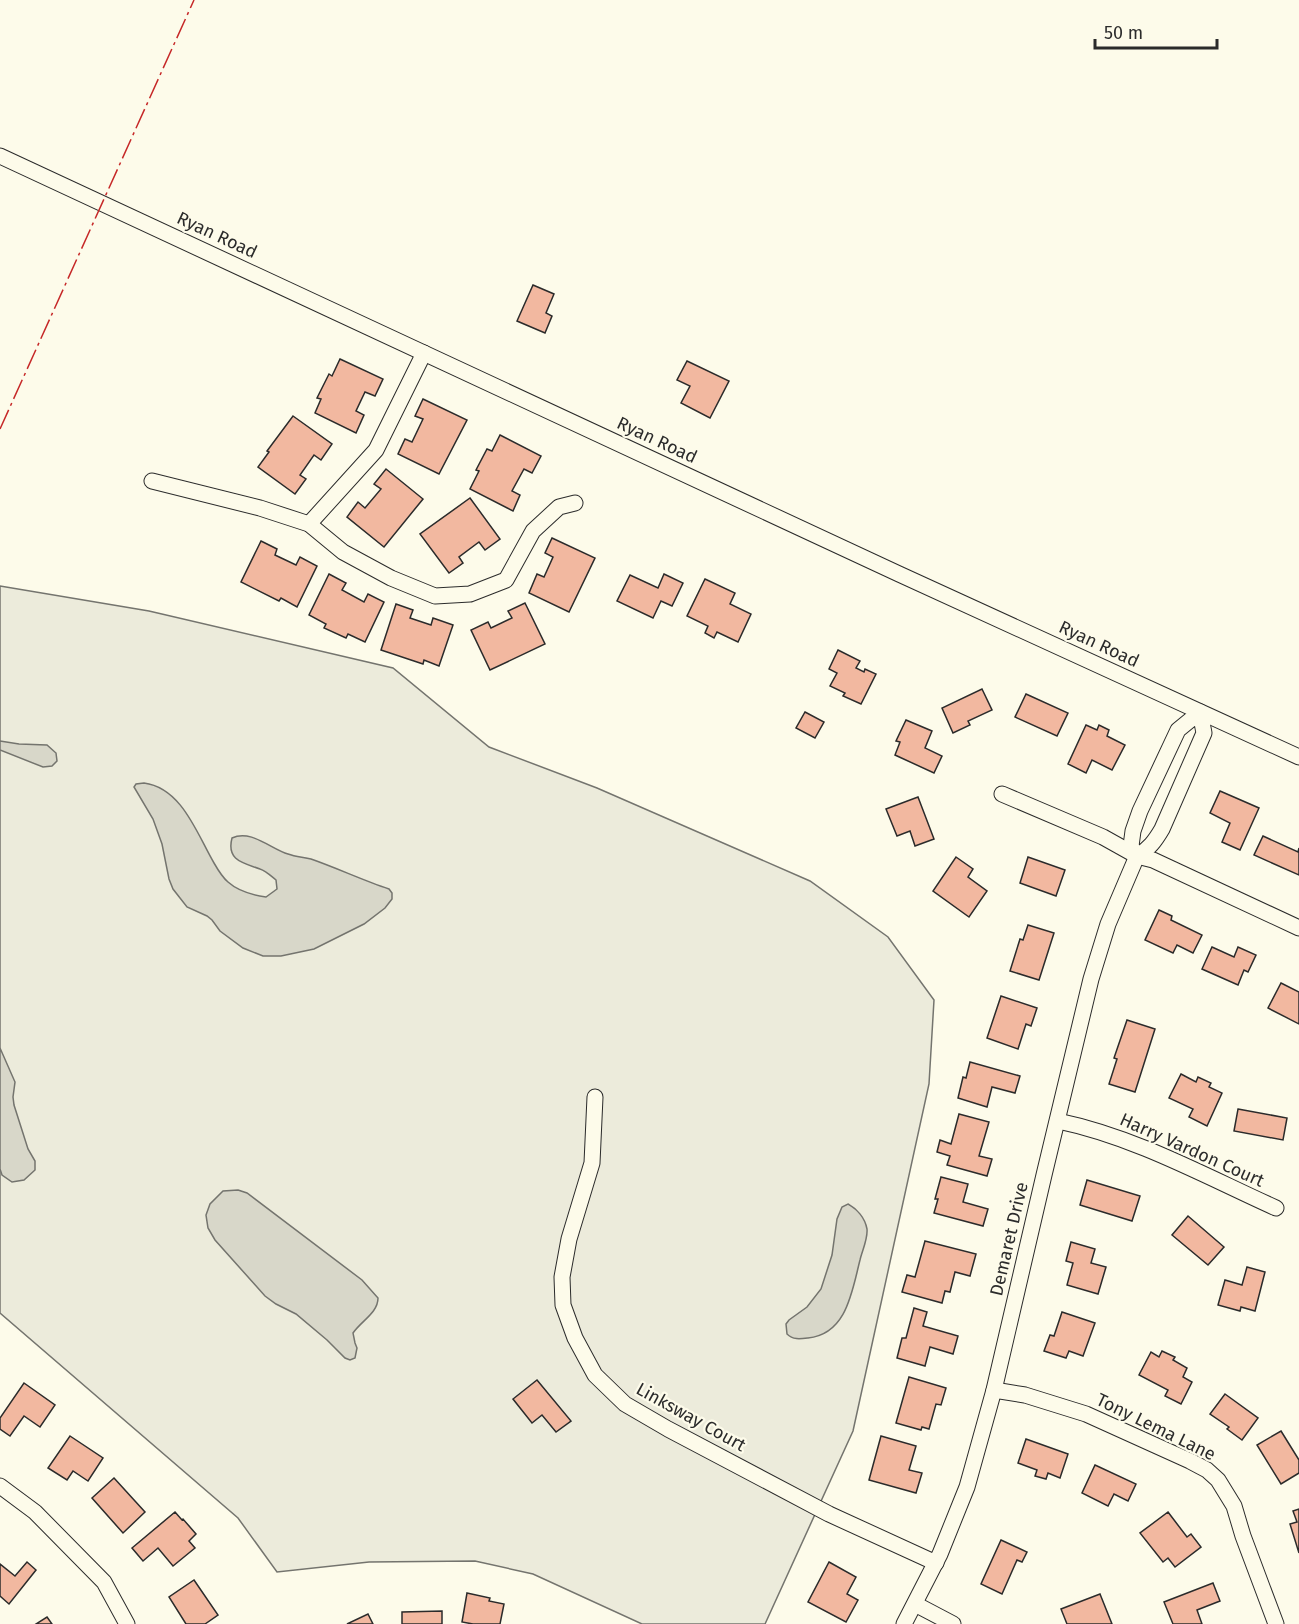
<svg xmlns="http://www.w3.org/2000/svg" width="1299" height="1624" font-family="'Fira Sans',sans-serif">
<rect width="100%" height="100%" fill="#fdfbea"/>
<!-- green -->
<polygon fill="#ecebdb" stroke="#74746e" stroke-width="1.5" points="0,586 149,611 393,668 489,747 597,788 810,881 888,937 934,1000 929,1084 853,1431 765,1624 642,1624 533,1574 475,1561 369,1562 277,1572 238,1518 0,1313"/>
<!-- water -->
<g fill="#d8d7c9" stroke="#74746e" stroke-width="1.5">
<polygon points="0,741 19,744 47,745 56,753 57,761 52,766 43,767 0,750"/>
<path d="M144,783C182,788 197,834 214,863C218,870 222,877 228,882C238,891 252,895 266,897L277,889L276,880C271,876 266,871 260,869C244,863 226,861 232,838C251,829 271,849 288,854C296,857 304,857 311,859C337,868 362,880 389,889L392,893V899L385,908L364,924L314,949L281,956H263L243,948L220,931L212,920L207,916L187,907L173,889L169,879L162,844L153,819L134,787L136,784Z"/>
<polygon points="0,1048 15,1082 13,1097 14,1105 28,1149 35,1161 35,1170 24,1180 12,1182 2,1175 0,1169"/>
<path d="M238,1190L247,1193L362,1280L378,1298C378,1313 361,1321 353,1333L355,1343L357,1348L355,1358L350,1360L345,1358L327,1340L296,1314L276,1304L265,1296L215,1240L208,1228L206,1215L210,1204L223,1191Z"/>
<path d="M848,1204C857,1209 865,1218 867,1229C868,1239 862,1251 860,1260C852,1291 847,1334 808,1338C800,1339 793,1340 787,1334L786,1324L789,1320L807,1307L821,1289L832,1255L837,1219L842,1207Z"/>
</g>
<!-- building -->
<g fill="#f2b8a0" stroke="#2b2b2b" stroke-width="1.5">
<polygon points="533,285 554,294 546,313 552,316 545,333 517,321"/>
<polygon points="340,359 383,379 375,396 365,392 356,411 364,415 356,433 315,413 321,399 317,398 329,374 332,376"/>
<polygon points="687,361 729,381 710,418 681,403 690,386 677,380"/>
<polygon points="423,399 467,420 439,474 398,454 405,439 412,442 423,419 415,416"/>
<polygon points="293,416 332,444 321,460 314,455 300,475 306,479 295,494 258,467 269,452 267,451"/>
<polygon points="500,435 541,456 532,473 524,469 512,491 520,495 513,511 470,489 479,471 476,470 487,449 492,451"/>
<polygon points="386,469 423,499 384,547 347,517 358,502 365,508 381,489 374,484"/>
<polygon points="470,498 500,539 485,550 479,542 459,557 463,563 449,573 420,534"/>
<polygon points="552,538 595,558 569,612 529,593 537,574 544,577 553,557 545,553"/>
<polygon points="261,541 277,549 275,555 296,565 300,557 317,566 297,607 281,598 279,601 241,582"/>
<polygon points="329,574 346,583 342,590 364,602 368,594 384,602 365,642 348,634 346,638 324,628 326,624 309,615"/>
<polygon points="664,574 683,583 672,606 661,601 653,618 617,601 630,575 658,588"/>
<polygon points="705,579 735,593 730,604 751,614 738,642 717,632 714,638 705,633 708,626 687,616"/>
<polygon points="525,603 545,644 490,670 471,630 488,622 491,628 512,618 508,611"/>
<polygon points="396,604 413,610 410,618 431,625 433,618 453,625 439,666 424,660 423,664 381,650"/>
<polygon points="838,650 860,661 856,668 864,672 865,669 876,674 861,704 843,696 845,693 830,686 837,673 829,669"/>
<polygon points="982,689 992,710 968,721 970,725 953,733 942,708"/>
<polygon points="1026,694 1068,713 1057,736 1015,717"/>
<polygon points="805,712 824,722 815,738 796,728"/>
<polygon points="906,720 932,731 925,748 942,756 934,773 895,755 900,742 896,741"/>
<polygon points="1086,725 1097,730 1099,725 1109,730 1107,736 1125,745 1112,770 1092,760 1086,773 1068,764"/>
<polygon points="1220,791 1259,808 1240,850 1222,842 1230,823 1210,813"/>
<polygon points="918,797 934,839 915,846 910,831 897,836 886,809"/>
<polygon points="1263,836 1298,852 1299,848 1299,875 1254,855"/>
<polygon points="956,857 973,869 968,877 987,891 969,917 933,891"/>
<polygon points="1028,857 1065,870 1056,896 1020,883"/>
<polygon points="1159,910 1172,916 1171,920 1202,935 1193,953 1177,945 1173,953 1145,940"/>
<polygon points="1028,925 1054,933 1039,980 1010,971 1020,939 1023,940"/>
<polygon points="1212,947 1234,957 1238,947 1256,955 1248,972 1244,970 1238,985 1202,969"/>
<polygon points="1281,983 1299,992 1299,1024 1268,1008"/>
<polygon points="1001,996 1037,1008 1031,1026 1026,1024 1018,1049 987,1038"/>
<polygon points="1127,1020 1155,1029 1135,1092 1109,1084 1117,1059 1114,1058"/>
<polygon points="970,1062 1020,1076 1015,1093 992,1087 987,1107 958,1098 963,1077 966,1078"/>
<polygon points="1181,1074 1196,1082 1198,1077 1211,1083 1209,1087 1222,1093 1207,1126 1189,1117 1193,1109 1169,1098"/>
<polygon points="1238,1109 1287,1118 1283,1140 1234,1131"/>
<polygon points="959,1114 989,1122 979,1156 992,1159 987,1176 947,1165 950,1156 937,1152 940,1140 951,1144"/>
<polygon points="941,1177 968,1184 963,1202 988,1209 983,1226 934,1213 938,1199 935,1199"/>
<polygon points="1087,1180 1140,1196 1132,1221 1080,1205"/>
<polygon points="1188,1216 1224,1247 1208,1265 1172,1235"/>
<polygon points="925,1241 976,1254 970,1276 955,1272 950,1292 945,1291 942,1303 902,1292 907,1275 915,1277"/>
<polygon points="1071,1242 1095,1249 1091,1263 1106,1267 1098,1294 1067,1285 1073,1263 1066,1261"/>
<polygon points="1247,1267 1265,1272 1255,1311 1241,1307 1240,1311 1218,1305 1225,1280 1242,1285"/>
<polygon points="914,1308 927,1312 923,1326 958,1336 953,1354 930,1347 925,1366 897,1358 902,1338 906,1338"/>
<polygon points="1062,1312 1095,1323 1083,1356 1069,1351 1066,1358 1044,1351 1050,1335 1054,1336"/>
<polygon points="1162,1351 1175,1357 1173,1360 1187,1368 1183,1377 1192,1382 1181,1404 1165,1396 1168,1390 1139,1375 1151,1352 1159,1357"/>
<polygon points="909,1377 946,1388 941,1405 936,1404 929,1429 922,1427 921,1430 896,1423"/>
<polygon points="537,1380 571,1421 556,1432 542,1415 532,1423 513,1399"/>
<polygon points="24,1383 55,1405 40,1427 24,1416 10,1436 0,1429 0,1418"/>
<polygon points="1225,1394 1258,1418 1242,1440 1227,1429 1229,1427 1210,1414"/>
<polygon points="1281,1431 1299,1460 1299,1473 1281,1484 1257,1445"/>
<polygon points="70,1436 103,1458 88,1481 73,1471 67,1480 48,1468"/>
<polygon points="881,1436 916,1446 909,1470 922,1473 916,1493 869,1480"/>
<polygon points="1026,1439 1068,1454 1060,1478 1048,1473 1046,1479 1035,1476 1037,1470 1018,1463"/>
<polygon points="1095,1465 1136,1484 1128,1501 1114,1494 1108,1506 1082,1493"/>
<polygon points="114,1478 145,1512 123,1533 92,1498"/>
<polygon points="1299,1509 1299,1553 1290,1524 1297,1522 1293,1511"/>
<polygon points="175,1512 182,1520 183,1519 196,1534 189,1541 195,1548 173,1566 158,1548 143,1561 132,1548"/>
<polygon points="1168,1512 1187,1537 1191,1534 1201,1547 1175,1567 1168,1558 1163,1562 1140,1533"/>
<polygon points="1001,1540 1027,1552 1022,1562 1017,1560 1002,1594 981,1584"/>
<polygon points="27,1562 36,1570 9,1604 0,1596 0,1564 15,1576"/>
<polygon points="829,1562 856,1577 847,1594 858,1600 846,1622 808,1602"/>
<polygon points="194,1580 218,1615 205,1624 186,1624 169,1597"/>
<polygon points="1213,1583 1220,1601 1197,1610 1202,1624 1173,1624 1164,1602"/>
<polygon points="467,1593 490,1598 489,1601 504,1604 500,1624 473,1624 462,1622"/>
<polygon points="1100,1594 1112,1624 1067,1624 1061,1609"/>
<polygon points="442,1611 442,1624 402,1624 402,1612"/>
<polygon points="368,1614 373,1624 347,1624"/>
<polygon points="47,1617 52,1624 36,1624"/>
</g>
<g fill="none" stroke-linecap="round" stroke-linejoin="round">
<defs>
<g id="street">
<polyline points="0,156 899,574 1299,757"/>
<polyline points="152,481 260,508 309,524 343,552 391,578 435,596 470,594 506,580 533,531 559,507 575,503"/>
<polyline points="309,524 376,450 424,353"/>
<polyline points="1002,794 1103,837 1137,856 1153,860 1299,928"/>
<polyline points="595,1097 592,1163 569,1239 562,1277 563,1305 575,1338 595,1375 625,1404 668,1429 829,1514 936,1563"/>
<path d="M1058,1121C1135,1137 1205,1176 1276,1208"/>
<polyline points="994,1390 1025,1395 1086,1414 1190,1461 1207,1470 1218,1480 1234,1506 1243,1536 1276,1624"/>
<polyline points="0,1486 35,1512 104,1582 127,1624"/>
<polyline points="915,1604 953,1624"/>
<path d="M904,1624L940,1554L967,1487L994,1390L1044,1175L1091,979L1108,924L1137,856C1149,849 1155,841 1162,829L1204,733L1200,712L1178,730L1140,811L1133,831L1131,846L1137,856"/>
</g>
</defs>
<!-- street casing -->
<use href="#street" stroke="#2b2b2b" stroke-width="17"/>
<!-- street -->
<use href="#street" stroke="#fdfbea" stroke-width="15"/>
<!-- power -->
<polyline stroke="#c62828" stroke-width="1.5" stroke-dasharray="21 4.5 3 4.5" stroke-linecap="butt" points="0,429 194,0"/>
</g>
<g text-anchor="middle" stroke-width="4.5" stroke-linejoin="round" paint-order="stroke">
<!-- street labels -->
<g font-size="18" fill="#2b2b2b" stroke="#fdfbea">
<text transform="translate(217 235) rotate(25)" y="6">Ryan Road</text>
<text transform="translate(657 440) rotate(25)" y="6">Ryan Road</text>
<text transform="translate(1099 644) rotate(25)" y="6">Ryan Road</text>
<text transform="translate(1192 1150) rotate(24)" y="6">Harry Vardon Court</text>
<text transform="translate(1009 1239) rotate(-77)" y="6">Demaret Drive</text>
<text transform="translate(691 1417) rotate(29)" y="6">Linksway Court</text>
<text transform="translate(1156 1427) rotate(26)" y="6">Tony Lema Lane</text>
</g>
</g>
<!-- scale -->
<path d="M1095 39v9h122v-9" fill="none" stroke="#2b2b2b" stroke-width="3"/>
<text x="1104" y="39" font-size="18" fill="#2b2b2b" stroke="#fdfbea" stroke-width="4.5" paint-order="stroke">50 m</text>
</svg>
